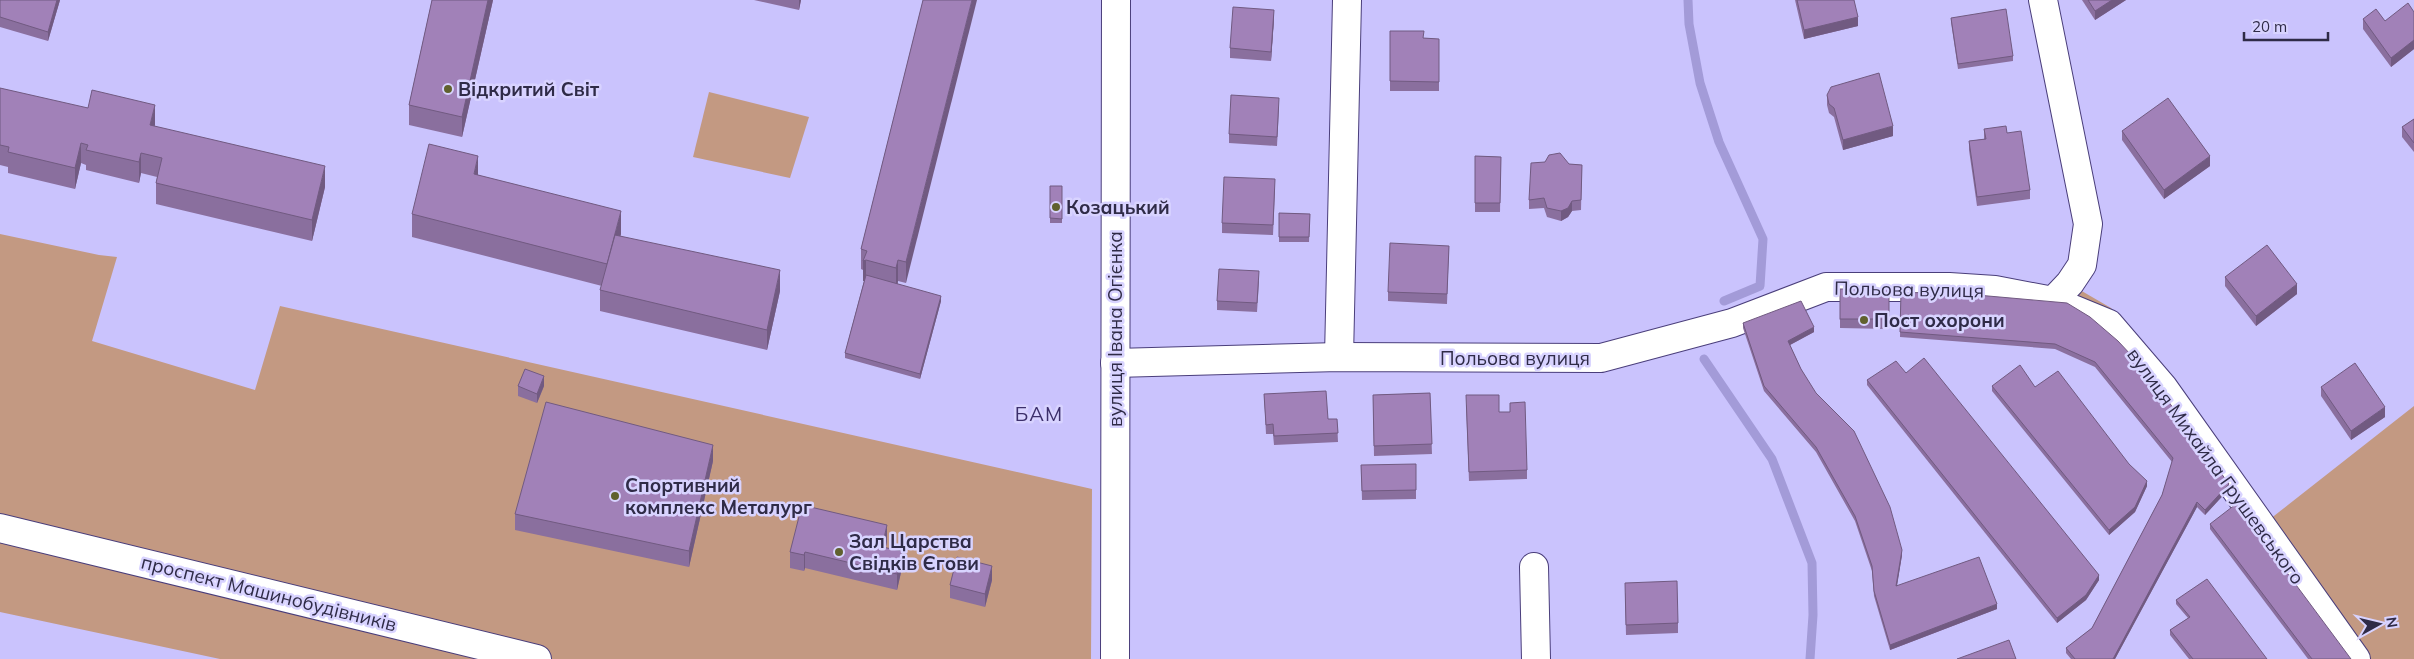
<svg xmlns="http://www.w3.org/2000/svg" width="2414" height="659" font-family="Mulish,sans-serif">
<rect width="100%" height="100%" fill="#cac3fd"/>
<!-- green -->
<g fill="#c39982">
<polygon points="709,92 809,117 790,178 693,157"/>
<polygon points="0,234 99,255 117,257 92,341 255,390 280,306 1092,489 1091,659 220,659 0,612"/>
<polygon points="2080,290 2111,308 2132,331 2265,523 2414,406 2414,659 2352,659 2146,375 1994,296"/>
</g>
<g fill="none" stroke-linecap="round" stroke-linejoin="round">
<!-- stream -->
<g stroke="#a39bd8" stroke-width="9">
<polyline points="1688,0 1689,24 1700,83 1719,142 1763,239 1760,286 1724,301"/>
<polyline points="1704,359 1772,459 1812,563 1813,615 1810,659"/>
</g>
<defs>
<g id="minor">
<polyline points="2053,301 2109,324 2163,387 2356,659"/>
<polyline points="1339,357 1347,0"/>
<polyline points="1115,363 1339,357 1601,358 1732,323 1826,287 1949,287 1995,290 2053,301 2070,283 2082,265 2088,224 2043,0"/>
<polyline points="0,528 537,659"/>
<polyline points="1534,567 1536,659"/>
<polyline points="1115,659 1116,0"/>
</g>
</defs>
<!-- minor casing -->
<use href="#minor" stroke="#4a3e7b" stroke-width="30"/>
<!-- minor -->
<use href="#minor" stroke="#fff" stroke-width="28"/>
</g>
<!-- wall -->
<g fill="#8a6f9e">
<polygon points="0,0 60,0 48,41 0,27"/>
<polygon points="432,0 493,0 462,137 409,125 409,105"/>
<polygon points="754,0 801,0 799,10"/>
<polygon points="923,0 906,283 898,281 898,284 941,301 920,379 845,358 845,353 864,281 863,281 863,270 861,269 861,249"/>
<polygon points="1795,0 1854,0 1858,26 1804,39"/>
<polygon points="2082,0 2126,0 2095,20"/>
<polygon points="2414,12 2414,49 2391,67 2363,29 2363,19 2385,21"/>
<polygon points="1951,18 2013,56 2013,61 1958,69 1951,22"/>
<polygon points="1274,19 1271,61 1230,58 1230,48"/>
<polygon points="1390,31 1424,38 1439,39 1439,91 1390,91"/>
<polygon points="0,88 155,126 325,187 312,241 156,204 156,183 157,177 141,173 139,183 86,170 86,165 81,163 75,189 8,173 8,167 0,165"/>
<polygon points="1827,95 1893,136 1843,150 1834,117 1829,113 1827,105"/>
<polygon points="1279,107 1277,146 1229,143 1229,134"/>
<polygon points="2414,119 2414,152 2402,137 2402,127"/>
<polygon points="1984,129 2007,133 2030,190 2030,199 1977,206 1969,150 1969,141 1984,139"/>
<polygon points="2122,131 2210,166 2164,199 2122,140"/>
<polygon points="1475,156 1501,157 1500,212 1475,212"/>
<polygon points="1569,164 1582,165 1581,210 1572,211 1568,217 1561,221 1547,217 1544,208 1529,209 1529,200"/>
<polygon points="478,175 621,234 620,236 780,291 767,350 600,311 600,290 602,286 412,237 412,214"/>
<rect x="1050" y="186" width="12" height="37"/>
<polygon points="1275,189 1273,235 1222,233 1222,223"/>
<polygon points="1279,213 1310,214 1309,242 1279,242"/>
<polygon points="1449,246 1447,304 1388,301 1388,292"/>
<polygon points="2225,277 2297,294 2256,326 2225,286"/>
<polygon points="1259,281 1257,312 1217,310 1217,301"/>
<polygon points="1840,289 1889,289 1889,329 1840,328"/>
<polygon points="1901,293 2067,303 2229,489 2205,515 2197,507 2115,659 2071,659 2066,653 2066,648 2092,628 2162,495 2172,462 2095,367 2055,349 1900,337"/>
<polygon points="1743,323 1814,332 1790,345 1801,369 1902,555 1897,586 1997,609 1890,650 1874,596 1872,571 1855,521 1816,452 1764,391 1743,328"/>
<polygon points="1906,373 2099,580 2086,600 2057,623 1867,385 1867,380"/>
<polygon points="518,386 544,386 537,403 518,396"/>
<polygon points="1992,386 2035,387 2147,486 2135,512 2109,535 1992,391"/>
<polygon points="2321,387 2385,417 2351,440 2321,396"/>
<polygon points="1430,393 1432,454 1374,456 1373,395"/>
<polygon points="1264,394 1328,419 1337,419 1338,442 1274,445 1273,434 1266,434"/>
<polygon points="1466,405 1499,412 1527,470 1527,479 1469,481"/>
<polygon points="713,461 689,567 515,530 515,514"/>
<polygon points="1361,465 1416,490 1416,499 1362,500"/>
<polygon points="2210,524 2351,659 2308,659 2210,529"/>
<polygon points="887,542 886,547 902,568 897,590 805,568 804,571 790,568 790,552"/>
<polygon points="992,580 985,607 950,598 950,585"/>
<polygon points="1625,593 1678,623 1678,633 1626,635"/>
<polygon points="2176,600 2267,659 2189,659 2170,635 2170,630 2188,618 2176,604"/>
</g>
<!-- shaded-wall -->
<g fill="#715a81">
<polygon points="57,0 60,0 48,41 48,32"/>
<polygon points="488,0 493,0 462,137 462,117"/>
<polygon points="799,0 801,0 799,10"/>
<polygon points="972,0 977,0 906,283 906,262"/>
<polygon points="2112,0 2126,0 2095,20 2095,11"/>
<polygon points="1274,10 1274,19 1271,61 1271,52"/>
<polygon points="1858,17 1858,26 1804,39 1804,30"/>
<polygon points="2414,40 2414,49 2391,67 2391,58"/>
<polygon points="155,105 155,125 150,145 150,125"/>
<polygon points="1893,126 1893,136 1843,150 1843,140"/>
<polygon points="81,143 81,163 75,189 75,168"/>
<polygon points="141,153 141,173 139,183 139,162"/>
<polygon points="478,156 478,179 474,174"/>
<polygon points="2210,156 2210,166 2164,199 2164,190"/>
<polygon points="325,166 325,187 312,241 312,220"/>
<polygon points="1572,201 1572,211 1568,217 1561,221 1561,211"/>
<polygon points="621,211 621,234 607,287 607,264"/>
<polygon points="866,260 866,280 863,281 863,261"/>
<polygon points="898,260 898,281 896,288 896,268"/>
<polygon points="780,270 780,291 767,350 767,330"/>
<polygon points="2297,284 2297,294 2256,326 2256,316"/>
<polygon points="941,296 941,301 920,379 920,374"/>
<polygon points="1814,327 1814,332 1788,346 1788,341"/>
<polygon points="544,376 544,386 537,403 537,394"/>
<polygon points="2385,407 2385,417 2351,440 2351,431"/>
<polygon points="713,445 713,461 689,567 689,551"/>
<polygon points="2147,481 2147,486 2135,512 2109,535 2109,530"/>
<polygon points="2229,484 2229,489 2205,515 2205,510"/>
<polygon points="2197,502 2197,507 2115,659 2113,659"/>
<polygon points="887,525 887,542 882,563 882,547"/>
<polygon points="1902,550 1902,555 1896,591 1896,586"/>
<polygon points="902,551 902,568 897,590 897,574"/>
<polygon points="805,552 805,568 804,571 804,555"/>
<polygon points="992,566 992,580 985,607 985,594"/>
<polygon points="2099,575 2099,580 2086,600 2057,623 2057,618"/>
<polygon points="1997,604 1997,609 1890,650 1890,645"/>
</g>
<!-- building -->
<g fill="#a181b8" stroke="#715a81">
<polygon points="0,0 57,0 48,32 0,17"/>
<polygon points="432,0 488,0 462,117 409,105"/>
<polygon points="923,0 972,0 906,262 898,260 896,268 866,260 863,261 867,251 861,249"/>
<polygon points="1797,0 1854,0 1858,17 1804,30"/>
<polygon points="2088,0 2112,0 2095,11"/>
<polygon points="2408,3 2414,12 2414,40 2391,58 2363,19 2376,9 2385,21"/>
<polygon points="1233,7 1274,10 1271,52 1230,48"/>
<polygon points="2006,9 2013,56 1958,64 1951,18"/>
<polygon points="1390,31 1424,31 1423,38 1439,39 1439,82 1390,81"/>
<polygon points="1879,73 1893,126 1843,140 1834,108 1829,104 1827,95 1831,87"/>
<polygon points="0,88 88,108 92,90 155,105 150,125 325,166 312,220 156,183 162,158 141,153 139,162 86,150 88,145 81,143 75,168 8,152 9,147 0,145"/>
<polygon points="1231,95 1279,98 1277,137 1229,134"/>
<polygon points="2168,98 2210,156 2164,190 2122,131"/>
<polygon points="2414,119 2414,143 2402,127"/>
<polygon points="2006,126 2007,133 2021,131 2030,190 1977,197 1969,141 1986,139 1984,129"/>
<polygon points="429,144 478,156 474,174 621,211 607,264 412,214"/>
<polygon points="1560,153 1569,164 1582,165 1581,200 1572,201 1568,208 1561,211 1547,208 1544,198 1529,200 1531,163 1545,162 1549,155"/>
<polygon points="1475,156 1501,157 1500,203 1475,203"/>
<polygon points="1224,177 1275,179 1273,225 1222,223"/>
<polygon points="1050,186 1062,186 1062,219 1050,218"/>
<polygon points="1279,213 1310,214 1309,237 1279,237"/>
<polygon points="615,235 780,270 767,330 600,290"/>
<polygon points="1390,243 1449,246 1447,294 1388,292"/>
<polygon points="2267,245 2297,284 2256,316 2225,277"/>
<polygon points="1219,269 1259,271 1257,303 1217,301"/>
<polygon points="866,275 941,296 920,374 845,353"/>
<rect x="1840" y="289" width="49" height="30"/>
<polygon points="1943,292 2067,303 2090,317 2118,341 2146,371 2229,484 2205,510 2197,502 2113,659 2075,659 2066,648 2092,628 2162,495 2173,458 2095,362 2055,344 1900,332 1901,293"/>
<polygon points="1801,301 1814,327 1788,341 1801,369 1816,393 1854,431 1890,507 1902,550 1896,586 1979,557 1997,604 1890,645 1874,591 1872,566 1855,516 1816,447 1764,386 1743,323"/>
<polygon points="1924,358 2099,575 2086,595 2057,618 1867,380 1896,361 1906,373"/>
<polygon points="2355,363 2385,407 2351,431 2321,387"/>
<polygon points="2020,365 2035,387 2058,371 2129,464 2147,481 2135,507 2109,530 1992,386"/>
<polygon points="525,369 544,376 537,394 518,386"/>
<polygon points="1326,391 1328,419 1337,419 1338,433 1274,436 1273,424 1266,425 1264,394"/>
<polygon points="1430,393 1432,444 1374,446 1373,395"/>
<polygon points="1466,395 1499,395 1499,412 1510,412 1510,403 1525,402 1527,470 1469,472"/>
<polygon points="546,402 713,445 689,551 515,514"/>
<polygon points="1416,464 1416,490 1362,491 1361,465"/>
<polygon points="2236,504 2351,659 2312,659 2210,524"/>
<polygon points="802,505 887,525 882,547 902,551 897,574 805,552 804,555 790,552"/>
<polygon points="957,557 992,566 985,594 950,585"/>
<polygon points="2207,579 2267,659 2193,659 2170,630 2190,617 2176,600"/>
<polygon points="1677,581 1678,623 1626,625 1625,583"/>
<polygon points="2009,640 2016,659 1957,659"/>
</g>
<!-- markers -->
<g fill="#60612e" stroke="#d8d3ff" stroke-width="2">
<circle cx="448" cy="89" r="5"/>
<circle cx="1056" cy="207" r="5"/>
<circle cx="1864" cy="320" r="5"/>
<circle cx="615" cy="496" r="5"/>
<circle cx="839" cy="552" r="5"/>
</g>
<g text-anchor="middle" stroke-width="5" stroke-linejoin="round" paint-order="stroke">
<!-- poi labels -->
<g font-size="19" font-weight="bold" fill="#2f2b47" stroke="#d8d3ff" text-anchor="start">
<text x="458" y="96">Відкритий Світ</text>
<text x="1066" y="214">Козацький</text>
<text x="1874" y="327">Пост охорони</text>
<text x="625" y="492">Спортивний<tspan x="625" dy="22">комплекс Металург</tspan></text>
<text x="849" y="548">Зал Царства<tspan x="849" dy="22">Свідків Єгови</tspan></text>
</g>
<!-- street labels -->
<g font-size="19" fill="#2f2b47" stroke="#d8d3ff">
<text transform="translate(1909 289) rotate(1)" y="7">Польова вулиця</text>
<text transform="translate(1115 329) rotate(-90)" y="7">вулиця Івана Огієнка</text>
<text x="1515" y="365">Польова вулиця</text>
<text transform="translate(2216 466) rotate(54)" y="7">вулиця Михайла Грушевського</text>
<text transform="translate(269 593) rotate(14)" y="7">проспект Машинобудівників</text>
</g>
<!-- neighbourhood labels -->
<g font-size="20" letter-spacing="1" fill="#3c2f6b" stroke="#d8d3ff">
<text x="1039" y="421">БАМ</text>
</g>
</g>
<!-- north arrow -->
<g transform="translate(2379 624) rotate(82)" stroke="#d8d3ff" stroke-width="4" paint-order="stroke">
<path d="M0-4L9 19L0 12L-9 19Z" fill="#2f2b47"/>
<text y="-8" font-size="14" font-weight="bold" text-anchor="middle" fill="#2f2b47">N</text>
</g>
<!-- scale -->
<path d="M2244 32v8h84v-8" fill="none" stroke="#2f2b47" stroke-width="2.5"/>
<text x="2252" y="32" font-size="15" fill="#2f2b47" stroke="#d8d3ff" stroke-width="4" paint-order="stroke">20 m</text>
</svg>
